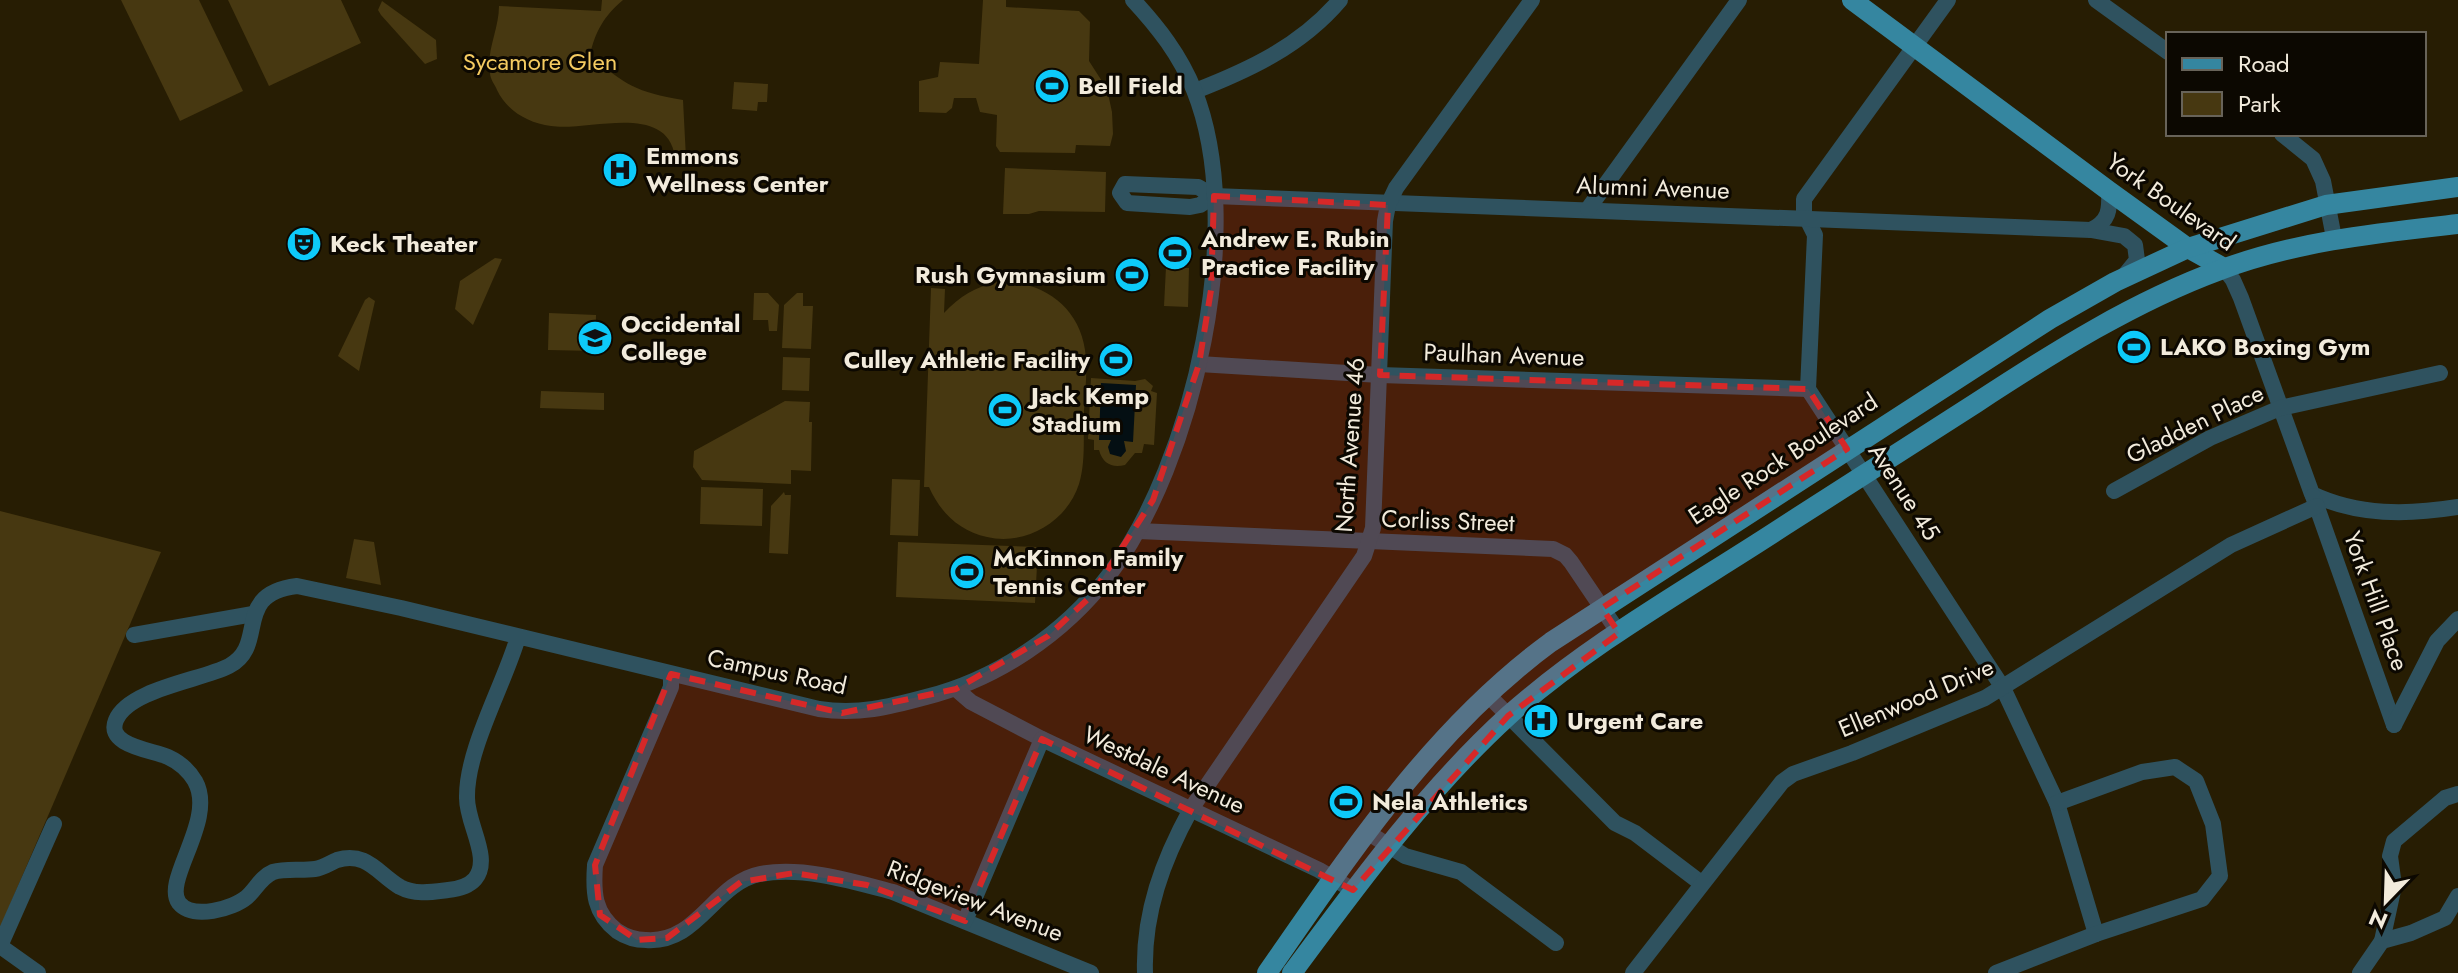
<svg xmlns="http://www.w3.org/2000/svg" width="2458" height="973" font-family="Jost,sans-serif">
<rect width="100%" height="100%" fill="#271d03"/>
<!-- green -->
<g fill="#473811">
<polygon points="121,0 199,0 243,91 180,121"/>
<polygon points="228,0 341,0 361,43 269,86"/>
<path d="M602,0H623C604,16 595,32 590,55C625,85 636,92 683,100L686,158L675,157C667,101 587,132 551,126C528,123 507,111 497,90C495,85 490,79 490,73C486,51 499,29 499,6L601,11Z"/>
<polygon points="983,0 1006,0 1006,7 1079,11 1090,22 1089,61 1107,89 1112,112 1113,134 1110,146 1076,145 1075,153 1000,152 996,146 997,115 980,112 976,98 954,98 952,108 946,113 919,112 919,81 938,77 940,62 979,64"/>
<polygon points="382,1 436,40 437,59 425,64 381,15 378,10"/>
<polygon points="734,82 768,84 767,102 758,102 757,111 732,109"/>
<polygon points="1005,168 1106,172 1105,212 1039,211 1029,214 1003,214"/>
<polygon points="495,258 502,259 473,325 455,309 460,281"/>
<polygon points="1166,267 1189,268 1188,307 1164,306"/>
<path d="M998,282C1041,280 1079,306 1085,350C1088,370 1085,391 1084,411C1083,435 1086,461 1079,484C1067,522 1025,546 987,537C959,531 940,512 929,487H924L931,288L945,289L944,313C960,296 975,287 998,282Z"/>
<polygon points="754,293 768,293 779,305 777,331 769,331 768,320 753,320"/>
<polygon points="797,293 803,293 803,306 813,306 811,349 782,348 784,305"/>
<polygon points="369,297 375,301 359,371 338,356 365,300"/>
<polygon points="549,313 596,315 595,351 548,350"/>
<polygon points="783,357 810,358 809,391 782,390"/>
<path d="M1091,378L1135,381L1145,379L1153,386L1151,391L1157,393L1154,445L1144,444L1142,453H1135L1125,465C1112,468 1103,464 1099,450H1094V440L1088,439Z"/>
<polygon points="541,391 604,393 604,410 540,408"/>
<polygon points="785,401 810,402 809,422 812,422 811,471 791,470 791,484 702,480 693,467 694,451"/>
<polygon points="892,479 920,480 918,536 890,535"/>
<polygon points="701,487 763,489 762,526 700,524"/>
<polygon points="784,492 785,495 791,495 788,554 769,553 771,506"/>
<polygon points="0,511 161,552 0,928"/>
<polygon points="354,539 374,542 381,585 346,578"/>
<polygon points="898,542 1038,547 1035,603 896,597"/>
</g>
<!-- water -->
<polygon fill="#040f13" points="1101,383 1136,385 1133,442 1124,441 1126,451 1121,457 1110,454 1108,447 1111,440 1099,440"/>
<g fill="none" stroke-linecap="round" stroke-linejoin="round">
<!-- minor -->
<g stroke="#2f525f" stroke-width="16">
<polyline points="1948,0 1804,199 1804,213 1815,235 1808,389 2003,688 2057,803 2096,934"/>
<polyline points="2096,0 2168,52"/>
<path d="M1195,91C1249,70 1301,46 1340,0"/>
<polyline points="2282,134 2313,159 2323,181 2334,238"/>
<polygon points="1125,184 1198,187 1214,196 1200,205 1190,207 1127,203 1120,193"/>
<polyline points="1214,196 2091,230 2124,236 2135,245 2137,260 2124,276"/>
<polyline points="1588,209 1739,0"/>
<path d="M2091,230C2109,221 2110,210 2109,191"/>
<path d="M2224,268L2233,280L2241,298L2312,494C2358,516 2408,515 2458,507"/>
<polyline points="1199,364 1380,375 1808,389"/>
<polyline points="2114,491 2210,438 2280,408 2440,373"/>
<polyline points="2313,496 2394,725"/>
<polyline points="1138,531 1553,549 1565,555 1571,562 1619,633"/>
<polyline points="134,635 253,614"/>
<path d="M518,637C504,685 466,750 467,798C467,825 492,858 475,879C468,887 458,889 448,890C432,892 415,895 400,887C378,874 367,851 337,860C330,863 323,868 315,869C301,871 286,868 273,872C261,877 256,889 247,897C233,909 193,920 179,903C162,880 217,820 195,781C189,771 179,762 168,757C153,750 105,746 116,720C129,689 202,680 229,666C269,645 231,594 297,586L401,608L819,709C858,715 889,707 926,697C997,679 1064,634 1109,575C1194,463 1248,224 1194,90C1180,55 1158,27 1133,0"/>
<path d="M671,674V687L595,865C593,893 594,913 617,931C626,937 636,940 646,940C698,944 714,883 760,874C802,866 852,881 893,892L1091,973"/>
<polyline points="956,689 971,702 1042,739 1319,870 1353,890"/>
<polyline points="1487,694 1615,823 1635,833 1701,883"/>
<polyline points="2394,725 2437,641 2458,619"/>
<polyline points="1367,832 1405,856 1461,872 1556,943"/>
<polyline points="965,921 1042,739"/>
<polyline points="2382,941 2394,886 2390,856 2394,841 2445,798 2458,794"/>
<polyline points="38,973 0,946 54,824"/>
<path d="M1145,973C1143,913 1163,860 1191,809L1364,556L1373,528L1385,221L1388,205L1396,188L1532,0"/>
<polyline points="1633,973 1782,782 1793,774 1852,753 1985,698 2231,545 2317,506"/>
<polyline points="1996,973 2096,934 2202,899 2220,876 2213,824 2196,781 2175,767 2142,772 2057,803"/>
<polyline points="2360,973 2382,941 2411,933 2445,918 2458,896"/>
</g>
<!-- major -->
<g stroke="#3586a0" stroke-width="20">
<polyline points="1852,0 2109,191 2188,248 2224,268"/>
<path d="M1267,973C1350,854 1432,729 1551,642L2050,319L2115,282L2188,248L2326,205L2458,187"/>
<path d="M1292,973C1358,884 1426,791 1508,716C1591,642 1691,587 1784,526C1848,485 1912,444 1976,403C2054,352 2133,302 2220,270C2297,241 2378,233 2458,224"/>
</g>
</g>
<!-- marked area -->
<path fill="#d62828" fill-opacity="0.2" stroke="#d62828" stroke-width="6" stroke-dasharray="16 10" stroke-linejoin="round" d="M1214,196L1388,205L1380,375L1808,389L1847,449L1602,608L1619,633L1508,716L1353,890L1042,739L965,921L867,885L794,873L741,882L667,938L637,940L600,915L595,865L671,674L842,713L956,689L1048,636L1090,597L1153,500L1199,364L1211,290Z"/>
<!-- icons -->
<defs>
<symbol id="stadium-disc" viewBox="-11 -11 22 22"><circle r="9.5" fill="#0dcafa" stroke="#0c0801"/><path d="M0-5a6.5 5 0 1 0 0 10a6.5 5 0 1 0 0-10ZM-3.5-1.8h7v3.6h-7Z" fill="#111"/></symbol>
<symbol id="hospital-disc" viewBox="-11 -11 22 22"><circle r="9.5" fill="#0dcafa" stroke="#0c0801"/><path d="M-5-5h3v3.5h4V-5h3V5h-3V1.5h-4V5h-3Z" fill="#111"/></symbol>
<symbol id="theatre-disc" viewBox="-11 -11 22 22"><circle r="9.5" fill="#0dcafa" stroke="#0c0801"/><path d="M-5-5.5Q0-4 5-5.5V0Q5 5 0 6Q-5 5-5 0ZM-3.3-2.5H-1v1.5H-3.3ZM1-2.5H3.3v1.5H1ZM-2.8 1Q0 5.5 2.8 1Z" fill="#111"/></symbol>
<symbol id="university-disc" viewBox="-11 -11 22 22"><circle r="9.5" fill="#0dcafa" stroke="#0c0801"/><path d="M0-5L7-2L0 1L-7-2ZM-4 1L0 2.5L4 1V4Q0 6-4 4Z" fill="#111"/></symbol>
</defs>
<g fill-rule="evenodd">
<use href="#stadium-disc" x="1032" y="66" width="40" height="40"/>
<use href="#hospital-disc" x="600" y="150" width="40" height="40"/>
<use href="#theatre-disc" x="284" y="224" width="40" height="40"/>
<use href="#stadium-disc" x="1155" y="233" width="40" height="40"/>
<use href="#stadium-disc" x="1112" y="255" width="40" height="40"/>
<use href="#university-disc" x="575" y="318" width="40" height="40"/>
<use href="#stadium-disc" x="2114" y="327" width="40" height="40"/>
<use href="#stadium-disc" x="1096" y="340" width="40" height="40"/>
<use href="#stadium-disc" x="985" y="390" width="40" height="40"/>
<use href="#stadium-disc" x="947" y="552" width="40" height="40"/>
<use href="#hospital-disc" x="1521" y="701" width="40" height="40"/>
<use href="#stadium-disc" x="1326" y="782" width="40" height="40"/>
</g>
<g text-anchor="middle" stroke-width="6" stroke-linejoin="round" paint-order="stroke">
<!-- park labels -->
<g font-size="24" fill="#f5cb61" stroke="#0c0801">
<text x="540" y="70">Sycamore Glen</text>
</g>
<!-- poi labels -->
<g font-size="24" font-weight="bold" fill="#f2ebdc" stroke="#0c0801" text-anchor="start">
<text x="1078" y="94">Bell Field</text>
<text x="646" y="164">Emmons<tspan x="646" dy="28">Wellness Center</tspan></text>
<text x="1201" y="247">Andrew E. Rubin<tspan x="1201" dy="28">Practice Facility</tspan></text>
<text x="330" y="252">Keck Theater</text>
<text x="1106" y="283" text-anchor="end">Rush Gymnasium</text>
<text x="621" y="332">Occidental<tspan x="621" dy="28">College</tspan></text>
<text x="2160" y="355">LAKO Boxing Gym</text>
<text x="1090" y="368" text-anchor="end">Culley Athletic Facility</text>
<text x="1031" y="404">Jack Kemp<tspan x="1031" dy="28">Stadium</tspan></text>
<text x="993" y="566">McKinnon Family<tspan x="993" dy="28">Tennis Center</tspan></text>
<text x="1567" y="729">Urgent Care</text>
<text x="1372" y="810">Nela Athletics</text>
</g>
<!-- street labels -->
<g font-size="24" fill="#f2ebdc" stroke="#0c0801">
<text transform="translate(1653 188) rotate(2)" y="8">Alumni Avenue</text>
<text transform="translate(2171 202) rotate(35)" y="8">York Boulevard</text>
<text transform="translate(1504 355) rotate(2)" y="8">Paulhan Avenue</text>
<text transform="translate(2195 424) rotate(-26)" y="8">Gladden Place</text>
<text transform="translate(1350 445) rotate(-86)" y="8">North Avenue 46</text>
<text transform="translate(1783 459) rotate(-33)" y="8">Eagle Rock Boulevard</text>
<text transform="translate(1904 492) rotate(57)" y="8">Avenue 45</text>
<text transform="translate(1448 521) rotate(2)" y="8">Corliss Street</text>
<text transform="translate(2376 601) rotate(70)" y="8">York Hill Place</text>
<text transform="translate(777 672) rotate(12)" y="8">Campus Road</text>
<text transform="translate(1916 698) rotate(-23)" y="8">Ellenwood Drive</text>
<text transform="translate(1164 770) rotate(25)" y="8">Westdale Avenue</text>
<text transform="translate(975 901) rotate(21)" y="8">Ridgeview Avenue</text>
</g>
</g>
<!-- legend -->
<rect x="2166" y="32" width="260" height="104" fill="#0c0801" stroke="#686359" stroke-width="2"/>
<rect x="2182" y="58" width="40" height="12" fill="#3586a0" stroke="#686359" stroke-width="2"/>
<text x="2238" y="72" font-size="24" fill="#f2ebdc">Road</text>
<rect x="2182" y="92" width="40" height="24" fill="#473811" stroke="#686359" stroke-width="2"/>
<text x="2238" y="112" font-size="24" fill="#f2ebdc">Park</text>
<!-- north arrow -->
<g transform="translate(2386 901) rotate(203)" stroke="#0c0801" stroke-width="6" paint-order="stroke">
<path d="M0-6L14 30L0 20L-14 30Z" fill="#f2ebdc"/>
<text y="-12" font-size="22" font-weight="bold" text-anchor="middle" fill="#f2ebdc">N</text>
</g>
</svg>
